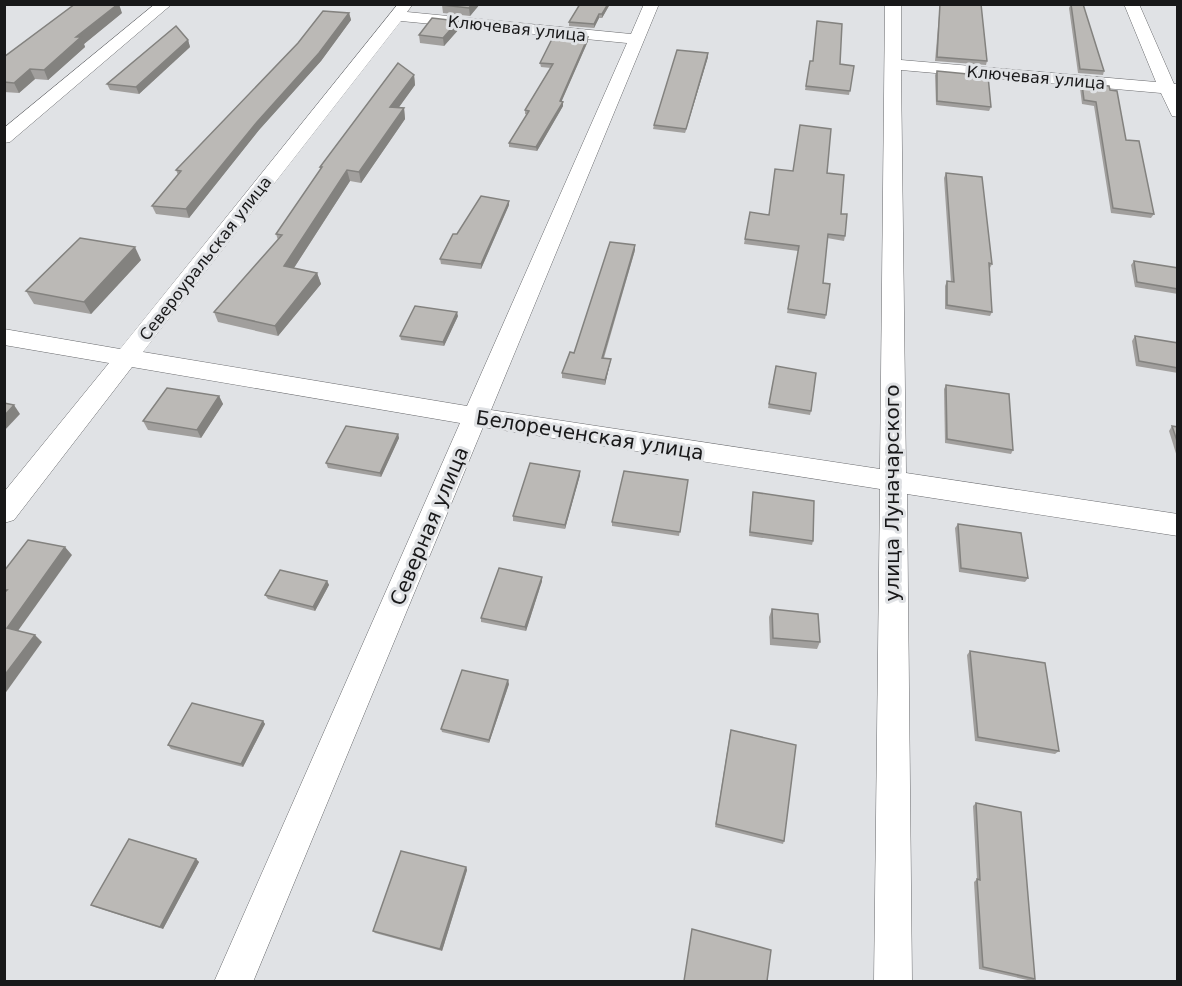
<svg xmlns="http://www.w3.org/2000/svg" width="1182" height="986" font-family="'DejaVu Sans',sans-serif">
<rect width="100%" height="100%" fill="#e0e2e5"/>
<g fill="none" stroke-linecap="round" stroke-linejoin="round">
<defs>
<g id="street">
<polygon points="155,4 172,4 10,142 4,143 4,128"/>
<path d="M398,4H413L407,12L631,34L644,4H659L491,410L880,469L885,4H901V60L1156,82L1124,4H1139L1174,84H1178V117L1172,116L1161,93L901,70L906,473L1178,514V536L907,494L912,982H874L880,489L483,427L253,982H214L460,423L132,367L14,520L4,523V492L109,363L4,345V329L120,349ZM401,21L627,43L467,406L143,352Z"/>
</g>
</defs>
<!-- street casing -->
<use href="#street" stroke="#696a6d" stroke-width="1"/>
<!-- street -->
<use href="#street" fill="#fff" fill-rule="evenodd"/>
</g>
<!-- wall -->
<g fill="#a19f9d">
<polygon points="480,4 470,16 443,13 442,5"/>
<polygon points="610,4 602,18 599,18 594,28 569,26 569,22"/>
<polygon points="940,4 981,4 987,61 986,65 935,61"/>
<polygon points="1071,4 1104,71 1103,75 1078,73 1069,8"/>
<polygon points="122,13 84,44 85,47 48,80 35,79 19,93 4,92 4,57"/>
<polygon points="349,13 351,20 321,61 259,130 189,218 156,214 152,206 178,175 176,170"/>
<polygon points="459,29 444,46 420,43 419,35"/>
<polygon points="188,40 190,47 139,94 110,90 107,84"/>
<polygon points="588,41 561,102 563,106 537,151 509,147 509,143 527,115 525,114 525,110 551,68 541,67 540,63"/>
<polygon points="708,57 685,133 653,129 654,125"/>
<polygon points="810,61 854,66 849,95 805,90"/>
<polygon points="937,71 991,107 989,111 936,105 935,75"/>
<polygon points="414,75 415,85 398,108 404,108 405,119 361,183 350,181 294,268 317,273 321,284 278,336 218,322 214,312 278,240 276,234 321,169 320,167"/>
<polygon points="1082,84 1126,140 1154,214 1151,218 1111,213 1094,106 1082,104 1080,88"/>
<polygon points="792,171 827,173 841,214 845,236 844,241 827,238 823,283 826,315 825,319 787,313 798,251 744,244 750,212 768,215"/>
<polygon points="946,173 992,264 990,268 989,268 992,312 990,316 945,309 945,286 947,281 951,282 944,178"/>
<polygon points="509,205 481,269 441,264 440,259 457,234"/>
<polygon points="635,250 604,358 611,359 610,363 605,385 562,378 562,373"/>
<polygon points="141,260 91,314 34,304 26,291"/>
<polygon points="1134,261 1178,268 1178,294 1135,287 1131,265"/>
<polygon points="458,316 444,346 401,340 400,336"/>
<polygon points="1135,336 1178,343 1178,373 1136,366 1132,341"/>
<polygon points="776,366 811,411 810,415 768,408"/>
<polygon points="946,385 1013,450 1011,454 945,443 944,389"/>
<polygon points="219,396 223,404 201,438 148,430 143,421"/>
<polygon points="1172,426 1178,427 1178,460 1169,431"/>
<polygon points="398,434 399,438 381,477 328,468 326,463"/>
<polygon points="580,475 565,529 513,521 513,516"/>
<polygon points="688,480 679,536 612,526 612,522"/>
<polygon points="753,492 813,541 812,545 749,536"/>
<polygon points="958,524 1028,578 1025,582 959,572 955,528"/>
<polygon points="542,577 542,581 526,631 481,622 481,618"/>
<polygon points="327,581 329,585 315,611 268,599 265,595"/>
<polygon points="772,609 820,642 817,649 770,645 769,617"/>
<polygon points="970,651 1059,751 1055,754 975,741 967,655"/>
<polygon points="509,684 489,743 442,732 441,729"/>
<polygon points="263,721 265,724 243,767 171,749 168,745"/>
<polygon points="730,733 784,841 783,844 715,827"/>
<polygon points="976,803 1035,979 1032,981 979,969 974,882 977,879 973,806"/>
<polygon points="196,859 199,862 163,929 95,907 91,905"/>
<polygon points="466,867 467,870 442,951 375,933 373,931"/>
</g>
<!-- shaded-wall -->
<g fill="#83827f">
<polygon points="118,4 119,4 122,13 84,44 85,47 48,80 44,70 76,37"/>
<polygon points="472,4 480,4 470,16 469,8"/>
<polygon points="608,4 610,4 602,18 602,14"/>
<polygon points="349,13 351,20 321,61 259,130 189,218 186,209 257,122"/>
<polygon points="599,14 599,18 594,28 594,24"/>
<polygon points="458,21 459,29 444,46 443,38"/>
<polygon points="588,37 588,41 560,105 560,101"/>
<polygon points="188,40 190,47 139,94 136,87"/>
<polygon points="708,53 708,57 685,133 686,129"/>
<polygon points="30,69 35,79 19,93 14,83"/>
<polygon points="414,75 415,85 392,117 390,107"/>
<polygon points="563,102 563,106 537,151 536,147"/>
<polygon points="404,108 405,119 361,183 359,172"/>
<polygon points="347,170 350,181 288,277 284,266"/>
<polygon points="509,201 509,205 481,269 481,264"/>
<polygon points="635,245 635,250 602,362 602,358"/>
<polygon points="135,247 141,260 91,314 84,302"/>
<polygon points="317,273 321,284 278,336 275,326"/>
<polygon points="457,312 458,316 444,346 443,342"/>
<polygon points="611,359 610,363 605,385 605,380"/>
<polygon points="219,396 223,404 201,438 197,430"/>
<polygon points="14,405 20,414 4,431 4,416"/>
<polygon points="398,434 399,438 381,477 380,473"/>
<polygon points="580,471 580,475 565,529 565,525"/>
<polygon points="65,547 72,555 15,635 7,628"/>
<polygon points="542,577 542,581 526,631 525,627"/>
<polygon points="327,581 329,585 315,611 313,607"/>
<polygon points="35,635 42,642 4,695 4,676"/>
<polygon points="508,680 509,684 489,743 489,740"/>
<polygon points="263,721 265,724 243,767 241,764"/>
<polygon points="196,859 199,862 163,929 160,927"/>
<polygon points="466,867 467,870 442,951 440,949"/>
</g>
<!-- building -->
<g fill="#bbb9b6" stroke="#83827f" stroke-width="1.5">
<polygon points="75,4 118,4 76,37 81,37 44,70 30,69 14,83 4,82 4,57"/>
<polygon points="443,4 472,4 469,8 442,5"/>
<polygon points="580,4 608,4 602,14 599,14 594,24 569,22"/>
<polygon points="940,4 981,4 987,61 937,57"/>
<polygon points="1071,4 1083,4 1104,71 1080,69"/>
<polygon points="323,11 349,13 319,53 257,122 186,209 152,206 181,171 176,170 298,43"/>
<polygon points="432,18 458,21 443,38 419,35"/>
<polygon points="817,21 842,24 840,64 854,66 850,91 806,86 810,61 813,61"/>
<polygon points="176,26 188,40 136,87 107,84"/>
<polygon points="560,35 588,37 560,101 563,102 536,147 509,143 529,111 525,110 553,64 540,63 553,37 559,37"/>
<polygon points="677,50 708,53 686,129 654,125"/>
<polygon points="398,63 414,75 390,107 404,108 359,172 347,170 284,266 317,273 275,326 214,312 282,235 276,234 322,167 320,167"/>
<polygon points="937,71 988,76 991,107 937,101"/>
<polygon points="1082,84 1109,86 1110,90 1117,91 1126,140 1139,141 1154,214 1113,208 1096,102 1084,100"/>
<polygon points="800,125 831,129 827,173 844,175 841,214 847,214 845,236 828,234 823,283 830,284 826,315 788,309 799,246 745,239 750,212 769,215 775,169 793,171"/>
<polygon points="946,173 982,177 992,264 989,263 992,312 947,305 947,281 954,282"/>
<polygon points="481,196 509,201 481,264 440,259 453,234 457,234"/>
<polygon points="80,238 135,247 84,302 26,291"/>
<polygon points="610,242 635,245 602,358 611,359 605,380 562,373 570,352 574,353"/>
<polygon points="1134,261 1178,268 1178,289 1137,282"/>
<polygon points="415,306 457,312 443,342 400,336"/>
<polygon points="1135,336 1178,343 1178,368 1139,361"/>
<polygon points="776,366 816,373 811,411 769,404"/>
<polygon points="946,385 1009,394 1013,450 947,439"/>
<polygon points="167,388 219,396 197,430 143,421"/>
<polygon points="4,403 14,405 4,416"/>
<polygon points="346,426 398,434 380,473 326,463"/>
<polygon points="1172,426 1178,427 1178,444"/>
<polygon points="530,463 580,471 565,525 513,516"/>
<polygon points="624,471 688,480 680,532 612,522"/>
<polygon points="753,492 814,501 813,541 750,532"/>
<polygon points="958,524 1021,533 1028,578 961,568"/>
<polygon points="28,540 65,547 7,628 35,635 4,676 4,593 7,590 4,590 4,571"/>
<polygon points="499,568 542,577 525,627 481,618"/>
<polygon points="280,570 327,581 313,607 265,595"/>
<polygon points="772,609 818,614 820,642 773,638"/>
<polygon points="970,651 1045,663 1059,751 978,737"/>
<polygon points="462,670 508,680 489,740 441,729"/>
<polygon points="192,703 263,721 241,764 168,745"/>
<polygon points="731,730 796,745 784,841 716,824"/>
<polygon points="976,803 1021,812 1035,979 983,967 977,879 980,880"/>
<polygon points="129,839 196,859 160,927 91,905"/>
<polygon points="401,851 466,867 440,949 373,931"/>
<polygon points="692,929 771,950 767,981 684,981"/>
</g>
<g text-anchor="middle" stroke-width="6" stroke-linejoin="round" paint-order="stroke">
<!-- far-street labels -->
<g font-size="16" fill="#181819" stroke="#e0e2e5">
<text transform="translate(517 28) rotate(6)" y="6">Ключевая улица</text>
<text transform="translate(1036 77) rotate(5)" y="6">Ключевая улица</text>
<text transform="translate(205 258) rotate(-52)" y="6">Североуральская улица</text>
</g>
<!-- street labels -->
<g font-size="20" fill="#181819" stroke="#e0e2e5">
<text transform="translate(590 435) rotate(9)" y="7">Белореченская улица</text>
<text transform="translate(892 493) rotate(-90)" y="7">улица Луначарского</text>
<text transform="translate(429 526) rotate(-67)" y="7">Северная улица</text>
</g>
</g>
<!-- border -->
<rect width="1182" height="986" fill="none" stroke="#181819" stroke-width="12"/>
</svg>
